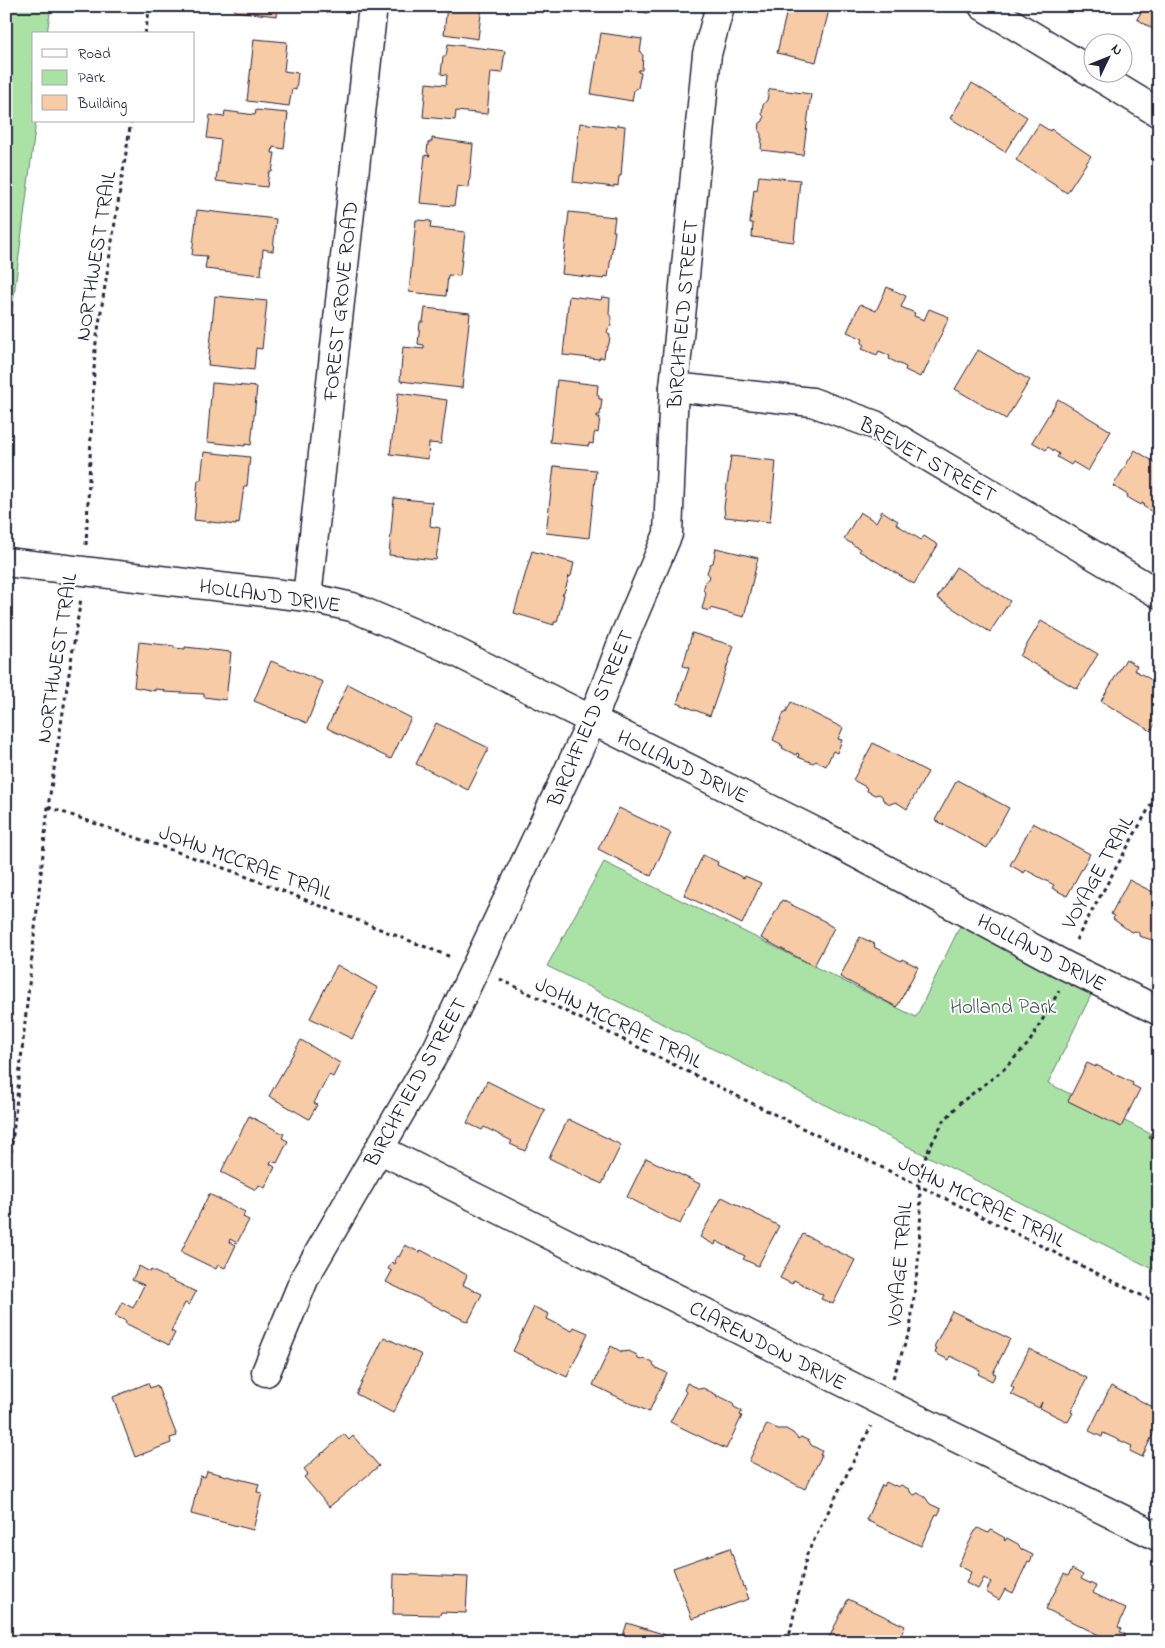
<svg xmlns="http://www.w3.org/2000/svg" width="1165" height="1648" font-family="'Indie Flower',sans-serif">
<rect width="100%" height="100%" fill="#fff"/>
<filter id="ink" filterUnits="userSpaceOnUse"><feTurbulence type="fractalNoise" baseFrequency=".02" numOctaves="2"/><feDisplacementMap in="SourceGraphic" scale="10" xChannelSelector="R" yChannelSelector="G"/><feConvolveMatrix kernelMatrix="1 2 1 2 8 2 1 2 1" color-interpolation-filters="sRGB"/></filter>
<g filter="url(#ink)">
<!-- green -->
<g fill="#aae2a6" stroke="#668270">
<polygon points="6,6 51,6 47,34 34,34 34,121 36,121 6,359"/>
<polygon points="604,862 916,1017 961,924 1094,989 1048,1083 1159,1138 1159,1272 547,966"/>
</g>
<!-- building -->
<g fill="#f8cba7" stroke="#22223b">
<polygon points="235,6 278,6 277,16 234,11"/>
<polygon points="447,6 482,6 478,39 444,34"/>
<polygon points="622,6 649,6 647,13"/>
<polygon points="788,6 830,6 816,62 777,53"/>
<polygon points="1145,6 1159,6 1159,33 1137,19"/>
<polygon points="601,33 642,39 640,52 643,55 642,70 639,70 638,72 641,73 638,88 634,90 632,101 591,94"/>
<polygon points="254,39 287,42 284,71 298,73 296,90 292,89 289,106 247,101"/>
<polygon points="448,44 505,51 502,73 491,72 487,114 456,111 455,120 423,117 426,83 446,85 447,75 441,74 443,56 446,56"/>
<polygon points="972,83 1027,117 1005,152 950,118"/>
<polygon points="772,89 811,94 803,155 761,150 762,138 761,138 761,134 759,131 760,123 763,121 764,117 762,114 763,105 767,100 769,90"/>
<polygon points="256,110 288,113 284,149 273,147 272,153 275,153 272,172 269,172 267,187 216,181 221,140 207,138 210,115 224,117 225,111 255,115"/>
<polygon points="580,123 616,127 617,125 625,126 621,176 619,176 618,186 614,185 614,187 573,182"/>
<polygon points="1039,124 1050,131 1051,129 1091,156 1067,193 1016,160"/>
<polygon points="432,138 473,144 469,188 457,186 454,206 420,203 425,155 430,156 427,152 428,143 432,141"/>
<polygon points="759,176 800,180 794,242 752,237 753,223 750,223 754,189 757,190"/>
<polygon points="197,210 276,219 273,251 263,249 261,275 205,269 207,256 192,255"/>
<polygon points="569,212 615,217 613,231 615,231 608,277 605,276 604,279 562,274"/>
<polygon points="416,220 431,221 430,228 465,232 460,276 448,275 446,296 409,292"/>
<polygon points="887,287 906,296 901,307 915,313 914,316 924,320 929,309 949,317 923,375 922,373 920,377 905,370 906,367 889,359 890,356 879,351 877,355 862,349 864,345 861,343 863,339 847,332 860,304 876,311"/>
<polygon points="215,296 267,301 262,349 256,348 254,370 208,365"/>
<polygon points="569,296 601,300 602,297 610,298 609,314 611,317 611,326 608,329 607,332 610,335 609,344 607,346 606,350 605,350 604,358 600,357 599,359 563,355"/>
<polygon points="425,308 470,313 462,388 400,381 403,347 424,349 424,345 418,344 420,322 423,322"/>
<polygon points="978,350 1030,380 1006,419 955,389"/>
<polygon points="557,380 598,385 597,395 599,396 599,399 602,399 600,415 597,415 597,417 600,417 598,433 595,432 594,435 593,444 589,443 589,446 550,442"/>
<polygon points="212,383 257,387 251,445 245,444 245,446 207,442"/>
<polygon points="398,393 447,400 441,444 429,443 428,459 390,454"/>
<polygon points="1058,399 1111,431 1088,471 1073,462 1071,465 1057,457 1059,454 1048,447 1046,450 1032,442"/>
<polygon points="1135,450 1159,465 1159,514 1157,515 1143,506 1144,504 1142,503 1141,505 1127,497 1128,495 1113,486"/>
<polygon points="204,452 250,457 247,486 244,486 239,524 236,523 236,525 194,520 198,480 201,480"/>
<polygon points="731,456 776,461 770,522 725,517 724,507"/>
<polygon points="554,466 596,470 589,538 546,533"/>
<polygon points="394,498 432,502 430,526 440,528 436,560 389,555"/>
<polygon points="882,511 898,521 896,524 921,540 924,536 938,545 914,584 859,551 860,549 844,539 860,512 876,522"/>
<polygon points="716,548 758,558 744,617 710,608 710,611 702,609 706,593 703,590 706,581 709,579 710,576 707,573 710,564 713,563"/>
<polygon points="532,551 574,563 571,576 568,577 569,577 564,593 562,594 564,595 557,622 554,622 554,625 514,613"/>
<polygon points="956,567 1010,601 990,632 937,598"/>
<polygon points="1041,621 1098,654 1077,689 1020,656"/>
<polygon points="692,633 734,646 710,716 677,703 689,668 683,666"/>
<polygon points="139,642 174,646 174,648 185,649 185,647 231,652 226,700 204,697 204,694 164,692 165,690 155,689 155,691 134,687"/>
<polygon points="1126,659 1137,666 1134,670 1159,684 1159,718 1151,731 1101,701"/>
<polygon points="271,661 323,682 307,723 254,701"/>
<polygon points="348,684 377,699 376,700 411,718 391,759 327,728"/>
<polygon points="791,702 843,728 838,739 842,740 837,753 833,751 826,766 816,761 813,763 798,757 799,754 797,753 796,755 782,748 783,746 780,745 781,744 773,740 784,712 786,712"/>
<polygon points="436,723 489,748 468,790 416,764"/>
<polygon points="873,743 928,772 907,809 896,802 890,804 883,800 882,796 879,794 875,795 867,791 866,787 853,780"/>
<polygon points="957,780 1009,808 987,848 935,820"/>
<polygon points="619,808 671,833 651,876 598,849"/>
<polygon points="1033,823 1090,854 1067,896 1052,888 1054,885 1026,870 1024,873 1010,865"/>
<polygon points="703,855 718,862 717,865 744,878 745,876 761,883 742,924 684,895"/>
<polygon points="1129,880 1159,895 1159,942 1139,936 1139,933 1135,931 1131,932 1113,919 1114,916 1111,914"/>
<polygon points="782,900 826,922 826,923 834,928 814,966 761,938"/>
<polygon points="860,937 875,944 874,947 901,961 902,959 918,967 897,1007 840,977"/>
<polygon points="337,965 378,988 352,1039 310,1018"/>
<polygon points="301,1040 340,1063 333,1077 329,1075 314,1103 317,1105 309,1119 269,1096"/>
<polygon points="1087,1063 1096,1067 1096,1065 1133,1083 1132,1085 1140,1089 1121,1127 1068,1101"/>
<polygon points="487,1081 545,1110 525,1151 510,1144 512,1141 484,1127 482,1130 467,1123"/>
<polygon points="249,1116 284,1134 282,1138 288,1141 277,1163 271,1161 270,1164 275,1167 265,1188 259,1185 256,1190 221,1172"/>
<polygon points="1159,1118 1159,1143 1149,1138"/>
<polygon points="568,1119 621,1145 602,1184 549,1158"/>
<polygon points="646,1158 700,1184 680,1224 627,1197"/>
<polygon points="209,1194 245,1212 243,1217 249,1220 237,1243 230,1239 229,1242 236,1245 225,1268 218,1265 216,1269 181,1252"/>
<polygon points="722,1197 779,1226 758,1266 743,1259 745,1256 716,1241 715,1245 700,1237"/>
<polygon points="803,1234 855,1260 833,1304 821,1299 823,1295 794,1280 792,1284 780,1278"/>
<polygon points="405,1245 417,1251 420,1252 421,1250 467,1275 463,1285 482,1294 468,1322 386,1282 392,1271 388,1269 392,1262 395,1264 396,1262 394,1261 397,1256 399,1257"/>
<polygon points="139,1266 150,1272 151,1270 196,1292 189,1305 185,1303 171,1331 175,1333 169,1345 125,1323 126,1321 115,1316 122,1302 133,1308 144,1285 132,1280"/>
<polygon points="534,1307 549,1314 547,1319 572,1331 574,1327 588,1333 567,1377 513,1351"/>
<polygon points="952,1311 1010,1339 993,1373 996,1374 992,1381 978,1374 980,1370 950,1356 949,1360 935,1353 937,1348 934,1347"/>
<polygon points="384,1337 422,1355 393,1413 356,1394"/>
<polygon points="611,1346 622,1352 629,1351 637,1355 638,1359 641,1360 645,1359 653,1363 654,1367 667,1373 649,1412 593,1385"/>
<polygon points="1029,1349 1087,1378 1071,1412 1073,1413 1068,1422 1040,1408 1042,1402 1039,1408 1011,1394 1014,1388 1011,1386"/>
<polygon points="148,1383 150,1388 157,1385 177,1436 170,1438 171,1443 135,1457 113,1397"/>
<polygon points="687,1383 700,1389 703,1388 717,1395 716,1397 718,1398 719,1396 733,1403 734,1407 742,1411 740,1415 742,1416 726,1449 670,1422 686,1392 684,1390"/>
<polygon points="1111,1386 1159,1410 1159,1422 1142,1457 1130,1451 1132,1446 1103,1433 1102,1437 1089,1431"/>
<polygon points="767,1424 778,1429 786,1429 793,1433 798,1439 801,1437 809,1441 811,1445 822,1451 820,1455 822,1455 805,1489 749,1461"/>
<polygon points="344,1434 349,1440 353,1436 379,1466 329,1507 304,1477 308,1474 304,1469 323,1452 324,1453 325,1451"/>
<polygon points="207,1471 259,1484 257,1492 262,1493 253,1530 191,1514 200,1476 205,1477"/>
<polygon points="886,1482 894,1486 895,1485 898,1487 901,1485 909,1489 911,1493 914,1495 918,1493 925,1497 930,1504 941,1509 938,1515 936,1514 921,1546 866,1520 882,1485 884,1486"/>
<polygon points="978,1528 986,1532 989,1533 991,1530 1005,1538 1004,1540 1005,1541 1007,1538 1018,1544 1021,1549 1033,1555 1030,1562 1028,1561 1013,1593 1005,1589 999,1600 986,1592 991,1582 984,1578 978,1589 966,1583 971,1572 958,1565 975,1531 976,1531"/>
<polygon points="730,1548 743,1587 744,1586 749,1599 692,1619 673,1568"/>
<polygon points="1072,1569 1083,1575 1081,1579 1096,1586 1093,1593 1126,1609 1118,1627 1122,1629 1120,1632 1125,1634 1121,1642 1113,1642 1046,1609 1064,1574 1068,1576"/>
<polygon points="394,1574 468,1577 466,1613 441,1612 440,1615 393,1614"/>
<polygon points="848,1599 905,1626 898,1642 827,1642"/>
<polygon points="627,1623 663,1634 668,1637 667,1642 621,1642"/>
</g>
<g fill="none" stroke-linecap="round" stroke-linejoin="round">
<defs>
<g id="minor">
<polyline points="983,6 1159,113"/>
<polyline points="674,387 812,402 875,425 1159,594"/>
<polyline points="6,562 307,597 352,607 446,647 816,832 1066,966 1159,1011"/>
<polyline points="307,597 373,6"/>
<polyline points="379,1149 883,1402 1159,1537"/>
<polyline points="266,1372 305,1277 437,1049 592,721 625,635 668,534 674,387 707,54 720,6"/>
</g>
</defs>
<!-- minor casing -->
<use href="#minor" stroke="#22223b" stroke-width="31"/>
<!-- path -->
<g stroke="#22223b" stroke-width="3" stroke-dasharray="4 4" stroke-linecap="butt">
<polyline points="145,34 150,6"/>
<polyline points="86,545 95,349 131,121"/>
<polyline points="48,807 232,871 451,957"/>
<polyline points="1076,940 1159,790"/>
<polyline points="500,979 1159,1304"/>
<polyline points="6,1200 48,807 81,598"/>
<polyline points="893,1378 910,1330 918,1264 921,1209 919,1186 920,1171 928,1151 943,1122 960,1103 1002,1071 1029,1043 1059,991"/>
<polyline points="788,1642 807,1554 871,1426"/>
</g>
<!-- minor -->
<use href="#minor" stroke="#fff" stroke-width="28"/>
</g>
</g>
<g text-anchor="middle" stroke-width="4" stroke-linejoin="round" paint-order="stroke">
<!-- street labels -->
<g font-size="21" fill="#22223b" stroke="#fff">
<text transform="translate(95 256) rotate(-81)" y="7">NORTHWEST TRAIL</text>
<text transform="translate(340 301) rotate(-84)" y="7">FOREST GROVE ROAD</text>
<text transform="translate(682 314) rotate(-85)" y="7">BIRCHFIELD STREET</text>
<text transform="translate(928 459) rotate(29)" y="7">BREVET STREET</text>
<text transform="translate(270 595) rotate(8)" y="7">HOLLAND DRIVE</text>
<text transform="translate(56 658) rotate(-81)" y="7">NORTHWEST TRAIL</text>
<text transform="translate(590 718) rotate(-67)" y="7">BIRCHFIELD STREET</text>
<text transform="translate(683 766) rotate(26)" y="7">HOLLAND DRIVE</text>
<text transform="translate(246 862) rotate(20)" y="7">JOHN MCCRAE TRAIL</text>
<text transform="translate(1097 872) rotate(-61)" y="7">VOYAGE TRAIL</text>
<text transform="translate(1042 952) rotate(28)" y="7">HOLLAND DRIVE</text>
<text transform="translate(619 1022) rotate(26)" y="7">JOHN MCCRAE TRAIL</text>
<text transform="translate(415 1082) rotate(-61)" y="7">BIRCHFIELD STREET</text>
<text transform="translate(982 1201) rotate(26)" y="7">JOHN MCCRAE TRAIL</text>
<text transform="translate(899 1264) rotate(-85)" y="7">VOYAGE TRAIL</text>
<text transform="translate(768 1345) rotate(27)" y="7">CLARENDON DRIVE</text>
</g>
<!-- park labels -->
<g font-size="21" fill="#4b5c5b" stroke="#fff">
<text x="1003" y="1013">Holland Park</text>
</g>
</g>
<!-- margin -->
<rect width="1165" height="1648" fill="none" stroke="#fff" stroke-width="25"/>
<rect x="12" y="12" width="1140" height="1623" fill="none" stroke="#22223b" stroke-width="2" filter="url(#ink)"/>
<!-- legend -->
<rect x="32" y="32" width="162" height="90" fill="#ffffff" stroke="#a7a7b1"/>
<rect x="42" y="49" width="25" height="8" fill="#ffffff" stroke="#a7a7b1"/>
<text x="78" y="58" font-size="15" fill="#22223b">Road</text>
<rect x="42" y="70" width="25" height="15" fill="#aae2a6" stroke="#a7a7b1"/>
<text x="78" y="82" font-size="15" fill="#22223b">Park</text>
<rect x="42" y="95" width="25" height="15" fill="#f8cba7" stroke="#a7a7b1"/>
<text x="78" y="108" font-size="15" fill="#22223b">Building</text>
<!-- north arrow -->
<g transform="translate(1108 58) rotate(47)"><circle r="24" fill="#ffffff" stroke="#a7a7b1"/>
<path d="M0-4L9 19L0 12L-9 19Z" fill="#22223b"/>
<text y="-8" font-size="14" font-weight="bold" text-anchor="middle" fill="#22223b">N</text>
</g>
</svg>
